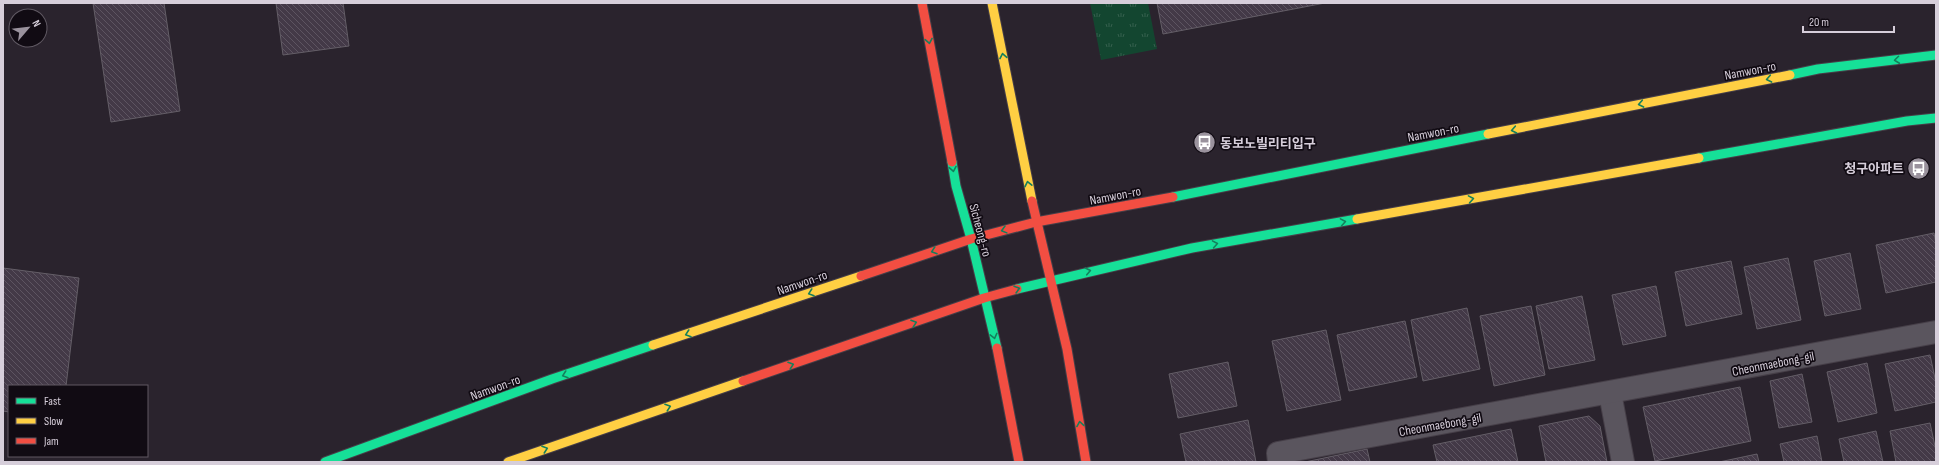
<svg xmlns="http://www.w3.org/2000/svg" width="1939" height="465" font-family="'Sofia Sans Condensed','Noto Sans KR',sans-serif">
<defs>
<pattern id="park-tufts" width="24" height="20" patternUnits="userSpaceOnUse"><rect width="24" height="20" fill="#134630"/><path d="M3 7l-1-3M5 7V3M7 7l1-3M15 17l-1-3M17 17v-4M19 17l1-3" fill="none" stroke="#35604d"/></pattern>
<pattern id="building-back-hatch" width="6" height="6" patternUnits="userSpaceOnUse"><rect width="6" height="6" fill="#433947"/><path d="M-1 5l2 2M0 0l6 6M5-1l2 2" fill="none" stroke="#5d5461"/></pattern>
</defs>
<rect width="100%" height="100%" fill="#2a232d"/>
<!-- park -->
<polygon fill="url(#park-tufts)" points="1090,3 1148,3 1157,49 1101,60"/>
<!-- building -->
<g fill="url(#building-back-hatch)" stroke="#645e67">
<polygon points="93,3 164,3 180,111 111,122"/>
<polygon points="276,3 343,3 349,46 283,55"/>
<polygon points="1157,3 1325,3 1163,34"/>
<polygon points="1934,233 1936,244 1936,282 1886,293 1876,245"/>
<polygon points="1850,253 1861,309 1825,316 1814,261"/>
<polygon points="1788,258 1801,320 1757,329 1744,267"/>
<polygon points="1731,261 1742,314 1686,326 1675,272"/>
<polygon points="3,268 79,278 66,386 9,386 9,412 3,411"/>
<polygon points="1656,286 1666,336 1623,345 1612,295"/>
<polygon points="1582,296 1595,360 1549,369 1536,306"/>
<polygon points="1531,306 1545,375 1494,386 1480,316"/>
<polygon points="1467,308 1480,369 1423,381 1411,320"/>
<polygon points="1405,321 1417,377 1349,391 1337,335"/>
<polygon points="1326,330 1341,400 1287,411 1272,341"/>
<polygon points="1930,355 1936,383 1936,402 1895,411 1885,364"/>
<polygon points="1228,362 1237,406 1178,418 1169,374"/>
<polygon points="1867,363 1877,413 1838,422 1827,372"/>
<polygon points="1802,374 1812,422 1779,428 1770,381"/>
<polygon points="1740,387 1751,441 1655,461 1643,407"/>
<polygon points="1589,416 1600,426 1607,462 1546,462 1539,426"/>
<polygon points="1248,420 1256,462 1186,462 1180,434"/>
<polygon points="1930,423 1936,451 1936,462 1896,462 1890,431"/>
<polygon points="1511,429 1518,462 1437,462 1433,445"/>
<polygon points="1876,431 1883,462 1844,462 1839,439"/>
<polygon points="1817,436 1822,462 1784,462 1780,444"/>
<polygon points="1367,449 1370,462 1305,462"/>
<polygon points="1757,454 1759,462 1719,462"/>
</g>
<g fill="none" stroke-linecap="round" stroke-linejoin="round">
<defs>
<g id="street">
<polyline points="1610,393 1623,462"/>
<polyline points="1279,462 1278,453 1936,332"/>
</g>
<g id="fast">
<polyline points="1790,75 1818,69 1936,55"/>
<polyline points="1699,158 1907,121 1936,118"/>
<polyline points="952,162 956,186 971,239 997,348"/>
<polyline points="1173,197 1488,134"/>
<polyline points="1017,289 1192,248 1357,219"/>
<polyline points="325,462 552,379 653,345"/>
</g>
<g id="slow">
<polyline points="992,3 1032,201"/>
<polyline points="1488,134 1790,75"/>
<polyline points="1357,219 1699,158"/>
<polyline points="653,345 861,276"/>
<polyline points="508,462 743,381"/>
</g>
<g id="jam">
<polyline points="922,3 952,162"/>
<polyline points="1032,201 1067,349 1086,462"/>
<polyline points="861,276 971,239 1036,222 1173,197"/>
<polyline points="997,348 1019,462"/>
<polyline points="743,381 984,298 1017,289"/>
</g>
</defs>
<!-- street casing -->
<use href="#street" stroke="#463f48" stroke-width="24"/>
<!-- fast casing -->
<use href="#fast" stroke="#463f48" stroke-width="11"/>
<!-- slow casing -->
<use href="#slow" stroke="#463f48" stroke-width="11"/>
<!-- jam casing -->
<use href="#jam" stroke="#463f48" stroke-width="11"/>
<!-- street -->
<use href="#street" stroke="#5a555e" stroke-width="22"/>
<!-- fast -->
<use href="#fast" stroke="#16e098" stroke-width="9"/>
<!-- slow -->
<use href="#slow" stroke="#ffcf43" stroke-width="9"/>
<!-- jam -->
<use href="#jam" stroke="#f24e42" stroke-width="9"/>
</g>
<!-- one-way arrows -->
<defs><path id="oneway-chevron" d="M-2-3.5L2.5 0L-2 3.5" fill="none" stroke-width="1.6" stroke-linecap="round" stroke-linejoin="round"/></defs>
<g stroke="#14805c">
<use href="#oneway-chevron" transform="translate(929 41) rotate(80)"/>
<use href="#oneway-chevron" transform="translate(1003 56) rotate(-101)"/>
<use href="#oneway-chevron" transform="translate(1897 60) rotate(173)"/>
<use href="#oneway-chevron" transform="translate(1769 79) rotate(169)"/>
<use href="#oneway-chevron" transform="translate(1641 104) rotate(169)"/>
<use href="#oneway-chevron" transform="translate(1514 130) rotate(169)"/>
<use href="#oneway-chevron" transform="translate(953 169) rotate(80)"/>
<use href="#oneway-chevron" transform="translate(1028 184) rotate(-102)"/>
<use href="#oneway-chevron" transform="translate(1471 199) rotate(-10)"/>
<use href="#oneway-chevron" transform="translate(1343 222) rotate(-10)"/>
<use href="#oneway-chevron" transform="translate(1004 230) rotate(165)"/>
<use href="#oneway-chevron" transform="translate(1215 244) rotate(-10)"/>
<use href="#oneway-chevron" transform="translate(934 251) rotate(161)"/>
<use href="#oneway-chevron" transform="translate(1088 271) rotate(-12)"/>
<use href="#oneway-chevron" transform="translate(1017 289) rotate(-16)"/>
<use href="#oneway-chevron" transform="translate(811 293) rotate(161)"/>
<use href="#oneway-chevron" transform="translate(914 323) rotate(-19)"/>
<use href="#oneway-chevron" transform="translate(688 334) rotate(161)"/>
<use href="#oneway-chevron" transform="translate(994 336) rotate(76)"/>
<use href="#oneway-chevron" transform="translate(791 365) rotate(-19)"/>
<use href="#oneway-chevron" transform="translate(565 375) rotate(161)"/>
<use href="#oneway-chevron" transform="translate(668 407) rotate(-19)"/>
<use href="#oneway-chevron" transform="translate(1080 424) rotate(-99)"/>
<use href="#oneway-chevron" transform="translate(545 449) rotate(-19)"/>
</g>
<!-- icons -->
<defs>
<symbol id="bus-disc" viewBox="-11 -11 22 22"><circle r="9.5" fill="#9a929d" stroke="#110b13"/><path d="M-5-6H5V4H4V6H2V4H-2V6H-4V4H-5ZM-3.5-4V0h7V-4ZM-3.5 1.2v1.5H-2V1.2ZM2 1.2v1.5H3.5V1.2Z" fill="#fff"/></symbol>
</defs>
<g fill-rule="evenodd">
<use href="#bus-disc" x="1192" y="130" width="25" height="25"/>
<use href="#bus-disc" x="1906" y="156" width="25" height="25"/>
</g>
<g text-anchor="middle" stroke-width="3.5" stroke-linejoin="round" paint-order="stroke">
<!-- street labels -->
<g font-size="13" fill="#d6ceda" stroke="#110b13">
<text transform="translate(1750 70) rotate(-11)" y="5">Namwon-ro</text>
<text transform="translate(1433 132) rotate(-11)" y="5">Namwon-ro</text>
<text transform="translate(1115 195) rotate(-11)" y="5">Namwon-ro</text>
<text transform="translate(981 230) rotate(75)" y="5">Sicheong-ro</text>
<text transform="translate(802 282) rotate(-19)" y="5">Namwon-ro</text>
<text transform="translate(1773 363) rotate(-11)" y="5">Cheonmaebong-gil</text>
<text transform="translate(495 387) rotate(-20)" y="5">Namwon-ro</text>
<text transform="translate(1440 424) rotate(-10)" y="5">Cheonmaebong-gil</text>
</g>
<!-- poi labels -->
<g font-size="13" font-weight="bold" fill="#d6ceda" stroke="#110b13" text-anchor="start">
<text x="1220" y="148">동보노빌리티입구</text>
<text x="1904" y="173" text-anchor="end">청구아파트</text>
</g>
</g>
<!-- border -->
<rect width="1939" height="465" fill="none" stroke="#d6ceda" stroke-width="8"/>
<!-- legend -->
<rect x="8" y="385" width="140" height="72" fill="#110b13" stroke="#605963"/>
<rect x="16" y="398" width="20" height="6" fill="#16e098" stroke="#605963"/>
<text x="44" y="405" font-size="12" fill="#d6ceda">Fast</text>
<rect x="16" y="418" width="20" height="6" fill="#ffcf43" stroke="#605963"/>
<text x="44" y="425" font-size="12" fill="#d6ceda">Slow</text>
<rect x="16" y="438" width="20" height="6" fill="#f24e42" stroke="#605963"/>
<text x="44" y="445" font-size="12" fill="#d6ceda">Jam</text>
<!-- north arrow -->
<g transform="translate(28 28) rotate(62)"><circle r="19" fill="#110b13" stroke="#605963"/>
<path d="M0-3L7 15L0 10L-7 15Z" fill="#9a929d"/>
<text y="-6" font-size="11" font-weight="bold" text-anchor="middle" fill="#d6ceda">N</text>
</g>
<!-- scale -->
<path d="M1803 26v6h91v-6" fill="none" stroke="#d6ceda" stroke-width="2"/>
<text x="1809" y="26" font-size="12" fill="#d6ceda" stroke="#110b13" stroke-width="3" paint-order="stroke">20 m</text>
</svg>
